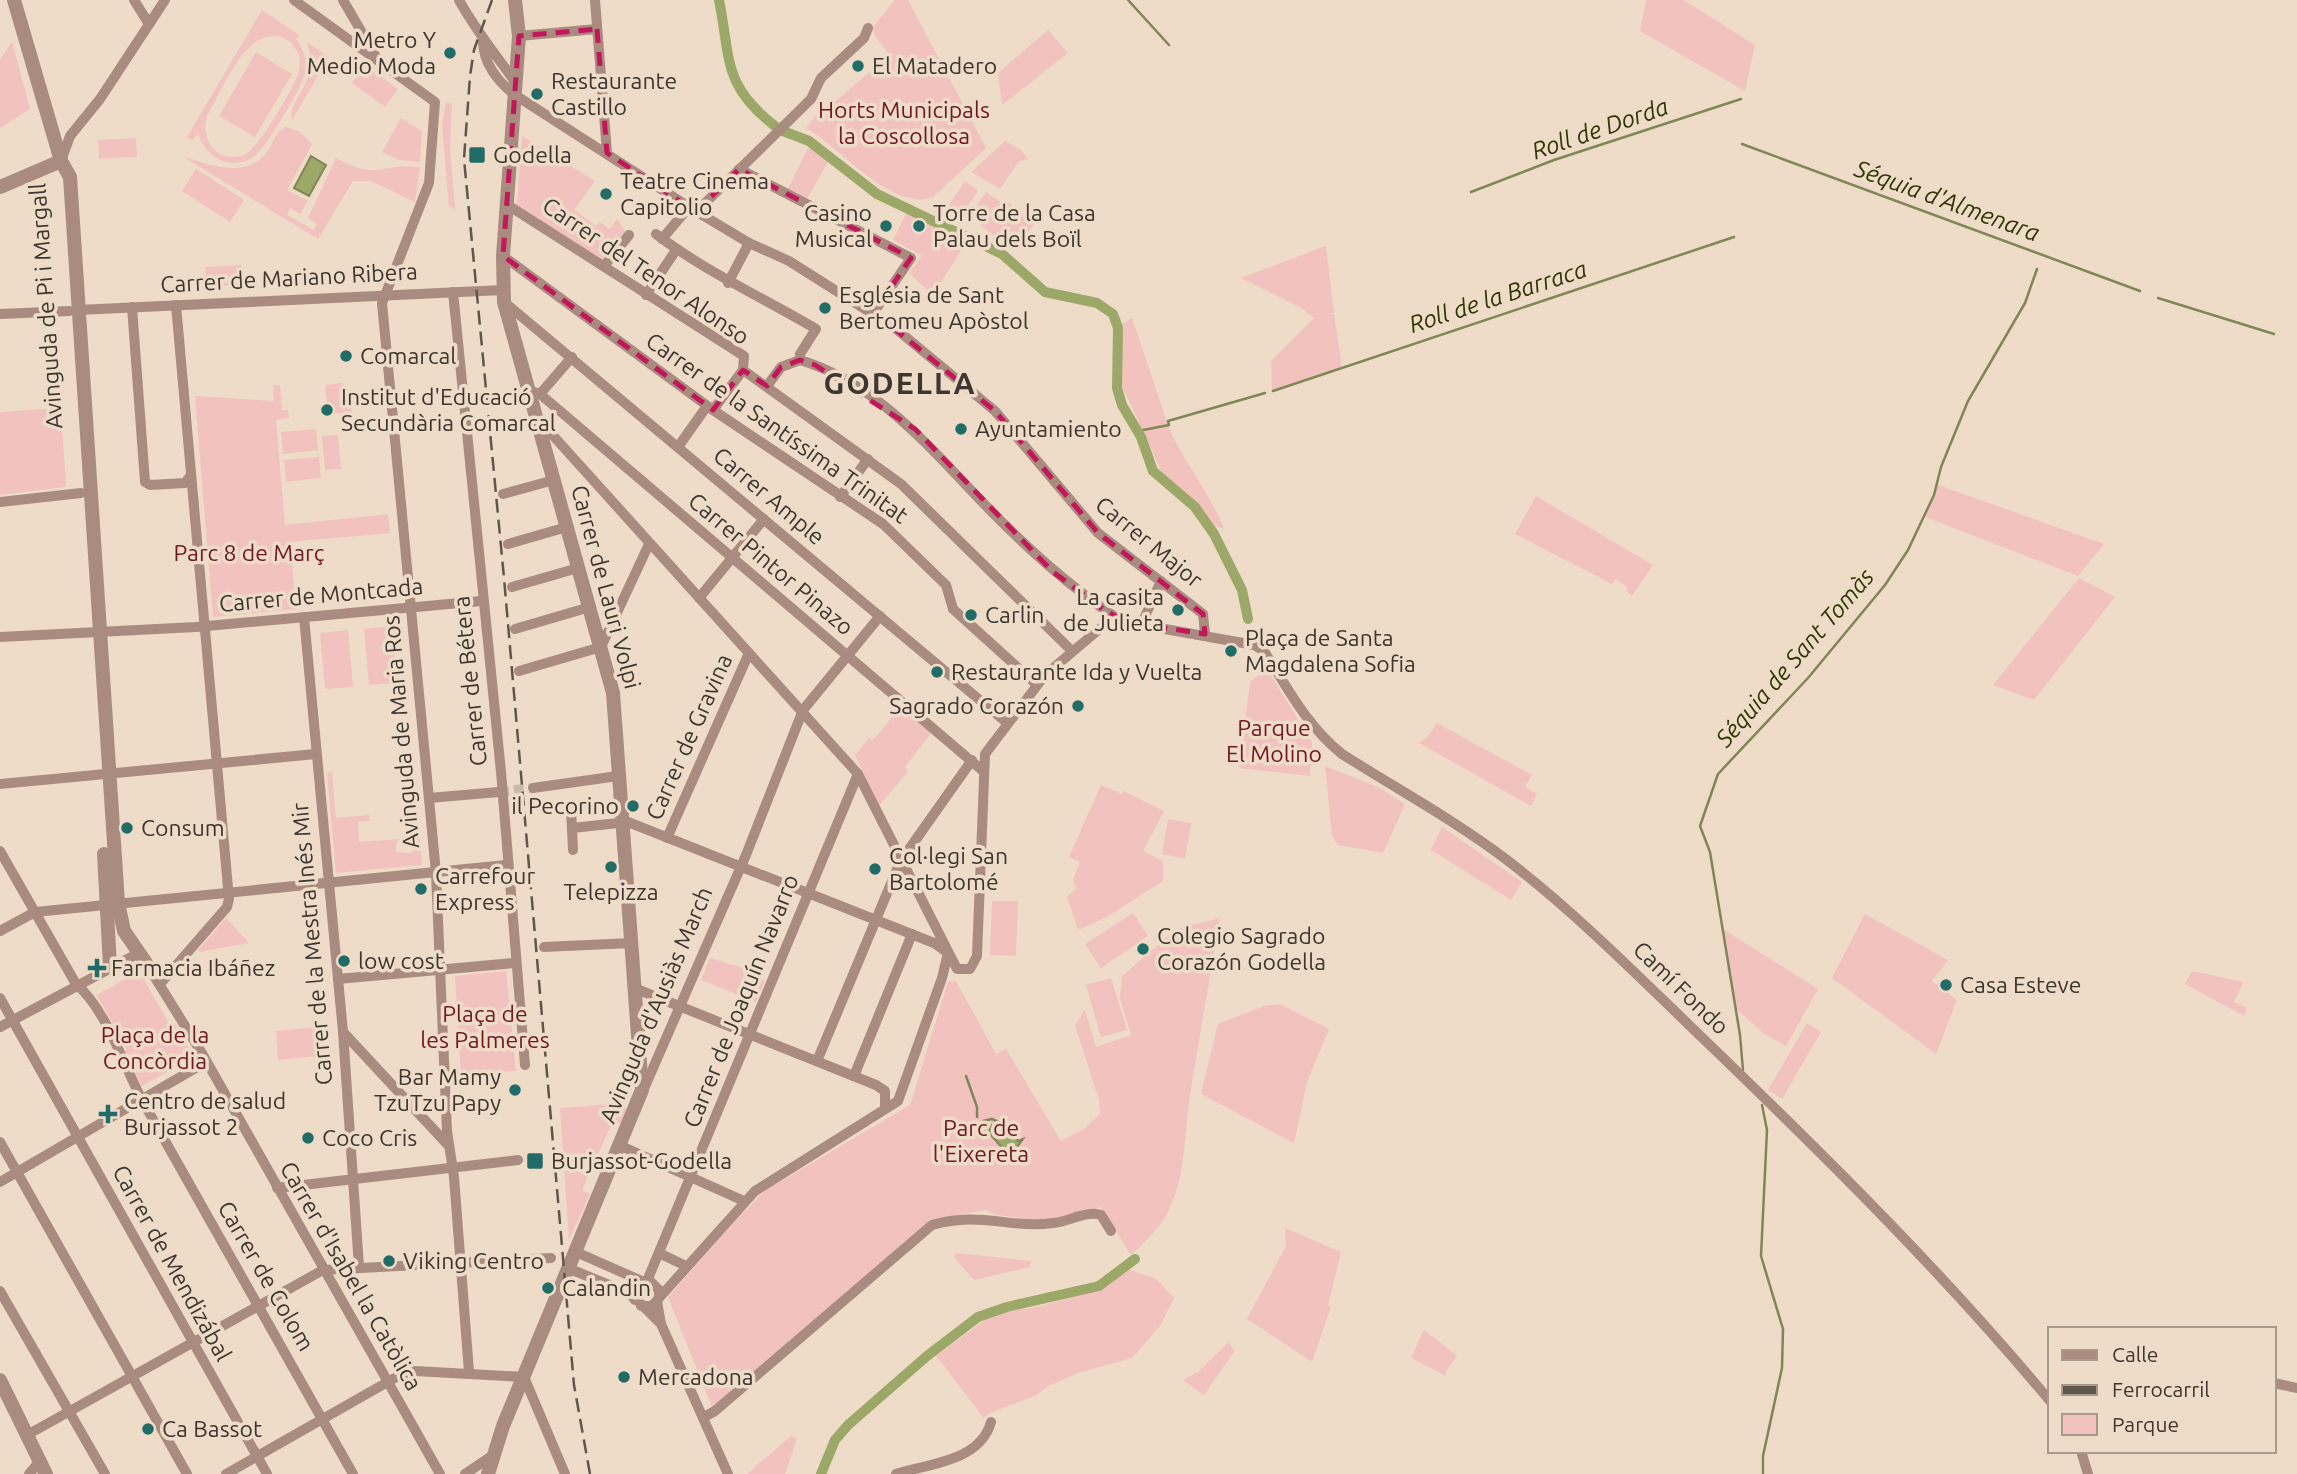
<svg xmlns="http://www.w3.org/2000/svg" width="2297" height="1474" font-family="Ubuntu,sans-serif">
<rect width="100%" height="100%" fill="#eedcc9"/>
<!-- green -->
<g fill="#f2c2bf" fill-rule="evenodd">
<path d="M895,0H908L986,148L933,197L922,200C878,197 843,150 806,128L823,107L831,105L890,55L875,36L873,27Z"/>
<polygon points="1646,0 1684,0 1755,45 1745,91 1640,31"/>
<path d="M262,10L299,35L296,39C303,48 307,58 306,69C304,85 269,143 257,154C234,174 205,158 198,133L193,140L187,137ZM278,36L291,42L299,54C300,61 300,68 298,75C292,90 258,150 244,155C217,165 198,137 208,114C224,88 242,33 278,36Z"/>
<polygon points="1048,30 1068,53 1002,105 998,73"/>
<polygon points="12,42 30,109 0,128 0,60"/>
<path d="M307,42L329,57L292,120C287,97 321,86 307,42Z"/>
<polygon points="256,52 292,74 255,137 219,116"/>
<polygon points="365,66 398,89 385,107 352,83"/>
<polygon points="446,103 452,104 450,149 455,209 449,206 448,196 442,124"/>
<polygon points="401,118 422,131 420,162 400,160 382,152"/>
<path d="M286,127L300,132L312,144L287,190L308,201L300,214L290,208L287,215L314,230L317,224L308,218L336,158C379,182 380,162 420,167L415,202L371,181H353L318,239L182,156C210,165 249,181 269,149C274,140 276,131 286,127Z"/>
<polygon points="522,136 595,181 574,210 596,226 599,222 610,229 617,219 625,231 601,260 517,205"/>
<polygon points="136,138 137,157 99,159 98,140"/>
<polygon points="1005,141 1021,150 1028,159 1019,161 1000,189 971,172"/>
<polygon points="810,144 829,160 807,199 788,189"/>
<polygon points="196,169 244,200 230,222 182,191"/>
<polygon points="965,181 978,191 959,219 946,210"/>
<polygon points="986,192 1005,205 1008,202 1034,224 1018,248 1008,241 1005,245 970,216"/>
<polygon points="907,212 968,239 933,295 909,273 922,256 893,240"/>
<polygon points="1326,246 1334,313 1329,314 1334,314 1342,369 1272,390 1271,361 1314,318 1303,309 1241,278"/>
<polygon points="242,265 243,285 206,287 205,267"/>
<polygon points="1132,318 1168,425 1142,429 1121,384 1122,324"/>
<polygon points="343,383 344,391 351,391 352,412 328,414 325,385"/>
<polygon points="273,385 280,385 282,410 288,410 289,418 276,420 285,525 388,514 390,533 290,542 296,609 213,617 195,396 274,401"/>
<polygon points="61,408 66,487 0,495 0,412"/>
<path d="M1168,426C1184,462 1209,492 1224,529L1212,525L1197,505L1161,471L1143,431Z"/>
<polygon points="316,429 318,450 283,454 281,432"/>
<polygon points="338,435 341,469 325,470 322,436"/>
<polygon points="319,457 321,478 286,482 284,460"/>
<polygon points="1938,485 2104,544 2078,576 1925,517"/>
<polygon points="1536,496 1653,565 1632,596 1626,591 1627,587 1616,579 1612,584 1515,534"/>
<polygon points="2079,578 2115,597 2034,700 1993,685"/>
<polygon points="392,626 398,683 369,685 364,629"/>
<polygon points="348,630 353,687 325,689 320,633"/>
<polygon points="1267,669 1312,742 1310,776 1239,768 1250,682"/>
<polygon points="901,707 931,733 905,767 908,771 879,806 855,755 869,738 873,740"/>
<polygon points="1437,723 1532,775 1525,787 1537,794 1531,806 1419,743 1428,736"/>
<polygon points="1325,766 1378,787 1405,804 1383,853 1338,845 1332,836"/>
<polygon points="332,772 336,818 369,815 370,821 358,822 359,842 401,839 397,841 395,852 410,853 416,849 415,841 406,843 406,839 420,837 422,865 336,873 327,773"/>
<polygon points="1101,785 1122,794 1124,791 1164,811 1143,851 1163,861 1163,881 1107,917 1078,930 1067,896 1076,889 1073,880 1080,862 1069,857"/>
<polygon points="1168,819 1191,823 1185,859 1162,854"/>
<polygon points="1442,827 1522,882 1511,900 1431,850"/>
<polygon points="992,901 1018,901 1016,956 990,955"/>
<polygon points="1133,913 1148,936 1101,968 1085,944"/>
<polygon points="1865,914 1948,960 1932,981 1957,1000 1936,1054 1832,978"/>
<polygon points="226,918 249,943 199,952 198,950"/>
<path d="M1219,918C1211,975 1200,1032 1191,1089C1184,1130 1187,1171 1169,1210C1161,1227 1144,1243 1131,1255L1101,1207L1072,1217L1045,1221L997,1215L985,1210L934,1220L713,1409L668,1297L734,1222L766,1190L910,1105L948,982L956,981L996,1054L1006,1049L1061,1141L1085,1128L1100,1114L1099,1100L1075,1025L1085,1010L1096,1047L1131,1035L1120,998L1122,976L1175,930Z"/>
<polygon points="1723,929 1818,989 1786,1046 1766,1035 1736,1009"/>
<polygon points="710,958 747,969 746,973 765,981 756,1002 701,980"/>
<polygon points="139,971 170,1025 175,1023 194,1057 142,1086 124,1052 127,1050 97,995"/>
<polygon points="506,971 516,1071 461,1075 455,976"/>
<polygon points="2192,971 2243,982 2234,1002 2247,1008 2244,1016 2185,984"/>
<polygon points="1111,978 1127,1030 1101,1037 1086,985"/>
<polygon points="1280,1004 1329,1029 1307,1082 1294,1143 1201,1094 1218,1024 1264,1006"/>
<polygon points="1807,1023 1821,1032 1782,1099 1768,1090"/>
<polygon points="326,1026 329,1055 278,1060 276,1031"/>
<polygon points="623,1103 627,1109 621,1124 613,1121 582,1190 590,1194 569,1240 560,1108"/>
<polygon points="1285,1228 1341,1252 1328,1305 1331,1307 1312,1362 1247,1319 1286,1246"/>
<polygon points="957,1253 1031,1261 1030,1267 974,1280 953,1256"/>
<polygon points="1127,1269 1155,1278 1174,1298 1160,1326 1132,1358 1078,1373 1048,1386 1037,1395 988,1414 984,1418 936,1356 985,1320 1010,1311 1038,1307 1107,1287"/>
<polygon points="1424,1330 1457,1356 1446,1371 1446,1376 1411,1358"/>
<polygon points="1229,1342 1234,1352 1204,1395 1183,1380 1198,1372"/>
<polygon points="791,1436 797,1439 785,1474 747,1474"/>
</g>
<!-- water -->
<g fill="#9ca867" stroke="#808656" stroke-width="2">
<polygon points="311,156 326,165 309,196 294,188"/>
<polygon points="1008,1124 1018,1141 1023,1139 1012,1154 1006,1152 988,1132 992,1125"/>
</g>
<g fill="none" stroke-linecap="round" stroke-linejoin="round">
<!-- stream -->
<g stroke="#808656" stroke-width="2.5">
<polyline points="1128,0 1169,45"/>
<polyline points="1742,144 2140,291"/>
<polyline points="1471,192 1554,160 1741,99"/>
<polyline points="2158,298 2274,334"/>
<polyline points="1273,391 1734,237"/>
<polyline points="1138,431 1169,425 1168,421 1265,393"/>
<polyline points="1743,1070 1740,1035 1710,852 1700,826 1718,774 1808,678 1885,585 1908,550 1934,495 1941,467 1968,401 2025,303 2037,269"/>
<polyline points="966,1076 977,1107 977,1117"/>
<polyline points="1762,1105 1767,1130 1761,1256 1783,1329 1782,1368 1763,1456 1763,1474"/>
<polyline points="983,1121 992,1119 1005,1125"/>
</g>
<!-- canal -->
<g stroke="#9ca867" stroke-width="10">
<path d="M719,0C731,59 722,85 775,126"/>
<polyline points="783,131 809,141 877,194 1002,254 1045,292 1097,303 1113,314 1118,328 1117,388 1122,405 1141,437 1153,471 1195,507 1214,534 1242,590 1248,619"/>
<polyline points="821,1474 835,1440 848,1425 927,1356 978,1317 1007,1307 1099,1286 1135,1259"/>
</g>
<!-- minor-tunnel -->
<polyline stroke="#cbbbaa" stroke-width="10" stroke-dasharray="10 5" stroke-linecap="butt" points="499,792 533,788"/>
<!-- minor -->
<g stroke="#a98c7f" stroke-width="10">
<polyline points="134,0 149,24"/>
<polyline points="294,0 435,102 429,183 382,303 436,873 447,1131 454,1177 469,1372"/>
<polyline points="343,0 375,55"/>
<path d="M459,0C476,31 496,55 516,83"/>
<polyline points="595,0 607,153"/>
<polyline points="519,36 597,29"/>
<path d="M483,41C483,63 498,82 515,95L689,207L749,243L789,261L895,328L995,411L1098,533L1203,614L1205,634"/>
<polyline points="61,161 70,136 100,99 165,0"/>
<polyline points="739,169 911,258 874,312"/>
<polyline points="506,204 744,356 743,370 901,484 1072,651"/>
<polyline points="697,211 811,99 821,78 864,38 868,28"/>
<path d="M656,234C706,272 762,297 816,329L800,354V360"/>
<polyline points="662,239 689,207"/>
<polyline points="503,256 713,410 883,524 946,585 953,609 1036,684"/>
<polyline points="604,266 629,235"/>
<polyline points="728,283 749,243"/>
<polyline points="453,292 501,772 525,1065"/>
<polyline points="646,295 676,250"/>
<polyline points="504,302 1006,722"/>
<polyline points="132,307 145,482 150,485 185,483 191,475"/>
<polyline points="78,310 503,290"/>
<polyline points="0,314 69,311"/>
<path d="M800,360C880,384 934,453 990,510C1029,550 1069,586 1115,617L1126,622L1254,645L1264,651C1288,689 1307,726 1342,754C1397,789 1456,821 1507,860C1581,917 1647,985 1714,1049C1831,1162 1946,1276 2050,1401"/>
<polyline points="767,386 781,367 800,360"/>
<polyline points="531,391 540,394 983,771"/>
<polyline points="540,394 572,357"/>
<polyline points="713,410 743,370"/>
<polyline points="539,420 858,774 957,969 970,969 977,956 985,754 1045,675 1103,626 1123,622"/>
<polyline points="678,447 707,406"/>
<polyline points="503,494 554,480"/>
<polyline points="840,497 868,459"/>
<polyline points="0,502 81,493"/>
<polyline points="508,544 567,527"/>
<polyline points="512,587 578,568"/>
<polyline points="699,598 764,519"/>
<polyline points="304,617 343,1032 359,1267"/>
<polyline points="1142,623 1161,581"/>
<polyline points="515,629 590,607"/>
<polyline points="0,637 196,627 482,601"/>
<polyline points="519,671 601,647 649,544"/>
<polyline points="0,784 316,754"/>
<polyline points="533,788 618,776"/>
<polyline points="429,798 499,792"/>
<polyline points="571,809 573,850"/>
<polyline points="572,828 628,822 934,943 948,953 942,978 898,1101 755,1191 659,1298"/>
<polyline points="667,838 749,653"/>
<path d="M0,851L76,984C106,1009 123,1064 142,1100L353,1474"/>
<polyline points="0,931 35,912 506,865"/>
<polyline points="544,947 631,943"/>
<polyline points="146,963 203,1055 440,1474"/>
<polyline points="338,979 514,963"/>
<polyline points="160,984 227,907 229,899 176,305"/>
<polyline points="634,988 876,1085 885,1091 885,1107"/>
<polyline points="0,998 267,1474"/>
<polyline points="0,1027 139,953"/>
<polyline points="343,1032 448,1145"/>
<polyline points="817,1061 900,862 972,760"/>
<polyline points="854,1076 912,934"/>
<polyline points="643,1091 746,855 803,710 880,616"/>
<polyline points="0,1142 187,1474"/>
<polyline points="621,1146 744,1201"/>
<polyline points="0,1182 206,1062"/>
<polyline points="277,1188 518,1160"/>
<polyline points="576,1252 644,1282"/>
<polyline points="661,1254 686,1266"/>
<polyline points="570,1269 629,1293 635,1300"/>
<polyline points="647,1281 858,774"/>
<polyline points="0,1291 105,1474"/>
<polyline points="657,1301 661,1324 728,1474"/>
<polyline points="641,1306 652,1306 659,1298 659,1290 651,1282 637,1285 634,1297 659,1322"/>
<polyline points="2274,1383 2297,1388"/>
<path d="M704,1417L715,1411L932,1225C980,1211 1010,1229 1053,1223C1067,1222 1088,1210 1101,1215L1111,1231"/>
<polyline points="27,1435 323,1270 551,1258"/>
<polyline points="2081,1451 2088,1474"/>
<polyline points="29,1474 40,1461"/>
<polyline points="226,1474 400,1375 415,1371 524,1377 565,1474"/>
<polyline points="465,1474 492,1456"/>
<path d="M896,1474C927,1464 980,1462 991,1422"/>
</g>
<!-- tertiary -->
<g stroke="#a98c7f" stroke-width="14">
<polyline points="14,0 61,161 70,177 118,903 124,931 146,963"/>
<polyline points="0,187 61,161"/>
<polyline points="104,854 110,967"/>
<polyline points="0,1380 46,1474"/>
<polyline points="488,1474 503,1426 642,1090 613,693 504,302 503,256 519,36 515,0"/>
</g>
<!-- rail -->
<polyline stroke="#5f564c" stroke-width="2.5" stroke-dasharray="14 7" stroke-linecap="butt" points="492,0 474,50 470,76 464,159 504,578 574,1385 590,1474"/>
</g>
<!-- marked area -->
<path fill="none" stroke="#c2185b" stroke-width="5" stroke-dasharray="14 9" stroke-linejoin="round" d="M597,29L607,153L696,212L739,169L911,258L874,312L995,411L1098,533L1203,614L1205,634L1126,622L1106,611L1053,572L915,429L815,365L800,360L781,367L767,386L743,370L713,410L503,256L519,36Z"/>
<!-- markers -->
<g fill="#216c67" stroke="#eedcc9" stroke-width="2.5">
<circle cx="450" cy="53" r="7"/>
<circle cx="858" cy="66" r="7"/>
<circle cx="537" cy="94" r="7"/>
<rect x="468" y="146" width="18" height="18" rx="3.5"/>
<circle cx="606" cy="194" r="7"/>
<circle cx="886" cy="226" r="7"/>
<circle cx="919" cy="226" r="7"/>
<circle cx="825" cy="308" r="7"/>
<circle cx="346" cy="356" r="7"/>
<circle cx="327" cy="410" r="7"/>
<circle cx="961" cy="429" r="7"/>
<circle cx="1178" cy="610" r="7"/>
<circle cx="971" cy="615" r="7"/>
<circle cx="1231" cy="651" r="7"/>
<circle cx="937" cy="672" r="7"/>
<circle cx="1078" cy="706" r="7"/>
<circle cx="633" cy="806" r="7"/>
<circle cx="127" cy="828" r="7"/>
<circle cx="611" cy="867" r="7"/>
<circle cx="875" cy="869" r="7"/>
<circle cx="421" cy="889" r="7"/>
<circle cx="1143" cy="949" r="7"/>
<circle cx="344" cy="961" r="7"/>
<path d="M93.5 957.5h7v7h7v7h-7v7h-7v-7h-7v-7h7z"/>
<circle cx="1946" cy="985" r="7"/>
<circle cx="515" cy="1090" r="7"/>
<path d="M104.5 1103.5h7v7h7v7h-7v7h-7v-7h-7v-7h7z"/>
<circle cx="308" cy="1138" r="7"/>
<rect x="526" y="1152" width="18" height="18" rx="3.5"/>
<circle cx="389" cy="1261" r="7"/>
<circle cx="548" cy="1288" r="7"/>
<circle cx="624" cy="1377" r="7"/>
<circle cx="148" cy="1429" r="7"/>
</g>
<g text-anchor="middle" stroke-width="7" stroke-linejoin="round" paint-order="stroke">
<!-- poi labels -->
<g font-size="23" fill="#3e372f" stroke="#eedcc9" text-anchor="start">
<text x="436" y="48" text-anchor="end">Metro Y<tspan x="436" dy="26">Medio Moda</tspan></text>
<text x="872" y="74">El Matadero</text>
<text x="551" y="89">Restaurante<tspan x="551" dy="26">Castillo</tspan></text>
<text x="493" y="163">Godella</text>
<text x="620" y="189">Teatre Cinema<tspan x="620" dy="26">Capitolio</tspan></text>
<text x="872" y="221" text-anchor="end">Casino<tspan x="872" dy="26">Musical</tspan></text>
<text x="933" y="221">Torre de la Casa<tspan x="933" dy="26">Palau dels Boïl</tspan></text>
<text x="839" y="303">Església de Sant<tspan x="839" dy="26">Bertomeu Apòstol</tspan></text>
<text x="360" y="364">Comarcal</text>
<text x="341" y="405">Institut d'Educació<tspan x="341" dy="26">Secundària Comarcal</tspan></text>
<text x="975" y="437">Ayuntamiento</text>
<text x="1164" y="605" text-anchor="end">La casita<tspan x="1164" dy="26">de Julieta</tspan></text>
<text x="985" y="623">Carlin</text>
<text x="1245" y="646">Plaça de Santa<tspan x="1245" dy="26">Magdalena Sofia</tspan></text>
<text x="951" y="680">Restaurante Ida y Vuelta</text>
<text x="1064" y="714" text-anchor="end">Sagrado Corazón</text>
<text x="619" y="814" text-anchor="end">il Pecorino</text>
<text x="141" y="836">Consum</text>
<text x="889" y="864">Col·legi San<tspan x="889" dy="26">Bartolomé</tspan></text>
<text x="435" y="884">Carrefour<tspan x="435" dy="26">Express</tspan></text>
<text x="611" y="900" text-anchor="middle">Telepizza</text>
<text x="1157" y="944">Colegio Sagrado<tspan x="1157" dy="26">Corazón Godella</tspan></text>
<text x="358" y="969">low cost</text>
<text x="111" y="976">Farmacia Ibáñez</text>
<text x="1960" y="993">Casa Esteve</text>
<text x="501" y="1085" text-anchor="end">Bar Mamy<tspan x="501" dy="26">TzuTzu Papy</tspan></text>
<text x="124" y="1109">Centro de salud<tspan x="124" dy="26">Burjassot 2</tspan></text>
<text x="322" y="1146">Coco Cris</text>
<text x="551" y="1169">Burjassot-Godella</text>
<text x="403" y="1269">Viking Centro</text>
<text x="562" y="1296">Calandin</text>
<text x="638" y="1385">Mercadona</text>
<text x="162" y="1437">Ca Bassot</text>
</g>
<!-- park labels -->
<g font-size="23" fill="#6f1920" stroke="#eedcc9">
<text x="904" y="118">Horts Municipals<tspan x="904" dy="26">la Coscollosa</tspan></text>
<text x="249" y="561">Parc 8 de Març</text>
<text x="1274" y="736">Parque<tspan x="1274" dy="26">El Molino</tspan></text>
<text x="485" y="1022">Plaça de<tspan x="485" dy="26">les Palmeres</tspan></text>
<text x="155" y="1043">Plaça de la<tspan x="155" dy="26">Concòrdia</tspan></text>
<text x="981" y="1136">Parc de<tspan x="981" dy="26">l'Eixereta</tspan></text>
</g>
<!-- street labels -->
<g font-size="23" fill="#3e372f" stroke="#eedcc9">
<text transform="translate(646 271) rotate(34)" y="8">Carrer del Tenor Alonso</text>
<text transform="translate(289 278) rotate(-3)" y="8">Carrer de Mariano Ribera</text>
<text transform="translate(46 306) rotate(-94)" y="8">Avinguda de Pi i Margall</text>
<text transform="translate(777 428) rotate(35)" y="8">Carrer de la Santíssima Trinitat</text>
<text transform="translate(769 496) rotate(40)" y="8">Carrer Ample</text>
<text transform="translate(1149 542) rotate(39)" y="8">Carrer Major</text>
<text transform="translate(771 564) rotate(40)" y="8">Carrer Pintor Pinazo</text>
<text transform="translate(606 587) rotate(75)" y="8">Carrer de Lauri Volpi</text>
<text transform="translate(321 595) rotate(-5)" y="8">Carrer de Montcada</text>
<text transform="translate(470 681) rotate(-96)" y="8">Carrer de Bétera</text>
<text transform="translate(401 732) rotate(-95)" y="8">Avinguda de Maria Ros</text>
<text transform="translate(689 737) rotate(-66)" y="8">Carrer de Gravina</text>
<text transform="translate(312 944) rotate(-95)" y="8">Carrer de la Mestra Inés Mir</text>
<text transform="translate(1681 988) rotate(44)" y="8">Camí Fondo</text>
<text transform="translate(741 1001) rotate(-68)" y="8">Carrer de Joaquín Navarro</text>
<text transform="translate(656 1005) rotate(-67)" y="8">Avinguda d'Ausiàs March</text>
<text transform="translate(172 1263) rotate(61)" y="8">Carrer de Mendizábal</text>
<text transform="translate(266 1276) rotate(60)" y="8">Carrer de Colom</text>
<text transform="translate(351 1276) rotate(60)" y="8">Carrer d'Isabel la Catòlica</text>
</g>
<!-- water labels -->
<g font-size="24" font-style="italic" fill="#303703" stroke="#eedcc9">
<text transform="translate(1600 129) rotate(-19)" y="8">Roll de Dorda</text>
<text transform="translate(1947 201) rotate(20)" y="8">Séquia d'Almenara</text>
<text transform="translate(1498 297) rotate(-18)" y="8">Roll de la Barraca</text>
<text transform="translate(1795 658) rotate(-49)" y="8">Séquia de Sant Tomàs</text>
</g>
<!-- district labels -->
<g font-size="30" font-weight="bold" letter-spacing="2" fill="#3e372f" stroke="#eedcc9">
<text x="900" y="394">GODELLA</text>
</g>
</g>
<!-- legend -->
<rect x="2048" y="1327" width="228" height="126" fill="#eedcc9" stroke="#a89a8b" stroke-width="2"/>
<rect x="2062" y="1350" width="35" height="10" fill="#a98c7f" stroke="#a89a8b" stroke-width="2"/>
<text x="2112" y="1362" font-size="21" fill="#3e372f">Calle</text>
<rect x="2062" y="1385" width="35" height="10" fill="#5f564c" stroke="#a89a8b" stroke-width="2"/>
<text x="2112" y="1397" font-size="21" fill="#3e372f">Ferrocarril</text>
<rect x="2062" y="1414" width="35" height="21" fill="#f2c2bf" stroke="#a89a8b" stroke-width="2"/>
<text x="2112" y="1432" font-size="21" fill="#3e372f">Parque</text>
</svg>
